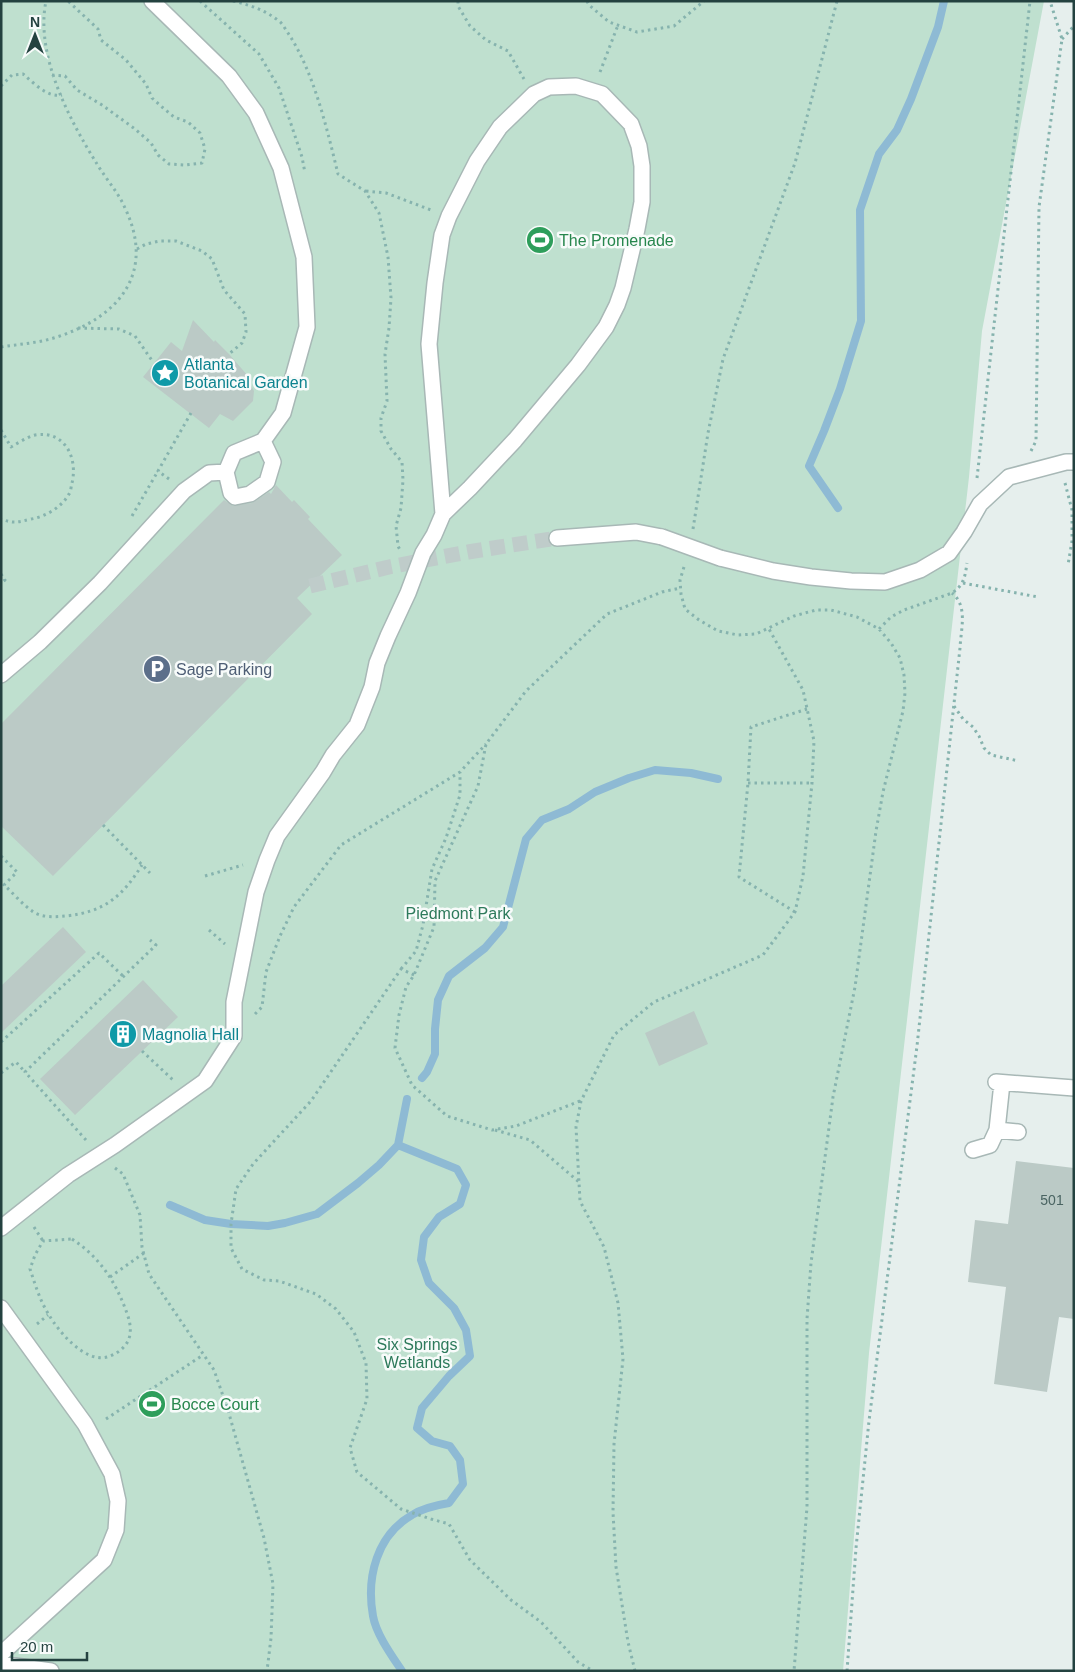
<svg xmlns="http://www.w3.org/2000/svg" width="1075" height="1672" font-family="Arial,sans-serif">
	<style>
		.green { fill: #bfe0cf }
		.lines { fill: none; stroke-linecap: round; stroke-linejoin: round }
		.stream { stroke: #8ebad4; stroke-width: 8 }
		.building { fill: #bbcac6 }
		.minor-tunnel { stroke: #bfccca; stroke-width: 15; stroke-dasharray: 15 8; stroke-linecap: butt }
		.minor-casing { stroke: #a8b8b6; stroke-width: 18 }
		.path { stroke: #86b3ae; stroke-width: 3; stroke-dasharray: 2.5 4; stroke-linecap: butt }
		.minor { stroke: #fff; stroke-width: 15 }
		.minor-bridge-casing { stroke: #a8b8b6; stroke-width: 18; stroke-linecap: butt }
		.minor-bridge { stroke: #fff; stroke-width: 15 }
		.labels { text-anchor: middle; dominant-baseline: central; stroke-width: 5; stroke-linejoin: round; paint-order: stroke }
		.number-label { font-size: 14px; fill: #4a6462 }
		.leisure-label { font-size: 16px; fill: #27864d; stroke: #f7fbfa; text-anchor: start }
		.culture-label { font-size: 16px; fill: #0d838f; stroke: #f7fbfa; text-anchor: start }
		.service-label { font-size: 16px; fill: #4e5e75; stroke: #f7fbfa; text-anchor: start }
		.park-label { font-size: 16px; fill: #2d7a5b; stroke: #f7fbfa }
	</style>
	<rect width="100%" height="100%" fill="#e6efed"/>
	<path class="green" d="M 1,1 L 1044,1 L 982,331 L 969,477 L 869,1353 L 843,1671 L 1,1671 Z"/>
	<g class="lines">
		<path class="stream" d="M 838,508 L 809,466 L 824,431 L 840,389 L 861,321 L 860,210 L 879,154 L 897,130 L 911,99 L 938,27 L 944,1
			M 422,1078 L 427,1072 L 435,1054 L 435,1029 L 438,1000 L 449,976 L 485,948 L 503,927 L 526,839 L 542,820 L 569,809 L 595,792 L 629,778 L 655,770 L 691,773 L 718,779
			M 398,1145 L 457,1169 L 466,1185 L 460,1204 L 439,1217 L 424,1237 L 421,1260 L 429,1283 L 454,1308 L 466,1330 L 470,1356 L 449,1376 L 422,1408 L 417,1428 L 432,1441 L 450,1446 L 460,1460 L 463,1484 L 449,1503 C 437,1505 423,1508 412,1515 C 377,1535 366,1577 373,1616 C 376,1634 392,1656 402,1671
			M 170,1205 L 205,1220 L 231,1224 L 268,1226 L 285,1223 L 317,1214 L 358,1183 L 379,1165 L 398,1145 L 407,1099"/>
	</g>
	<path class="building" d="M 193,320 L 214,342 L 215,340 L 229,354 L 248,376 L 247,378 L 254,391 L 253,401 L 233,421 L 220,414 L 209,428 L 143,377 L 171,342 L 182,351 Z
		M 276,485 L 292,502 L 294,500 L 310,517 L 308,519 L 342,555 L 297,598 L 312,614 L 53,876 L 1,826 L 1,724 L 224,500 L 233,506 L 252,503 L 269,492 L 271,494 Z
		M 63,927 L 86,952 L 1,1033 L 1,986 Z
		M 143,980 L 178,1017 L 75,1115 L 40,1079 Z
		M 694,1011 L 708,1044 L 659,1066 L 645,1033 Z
		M 1016,1161 L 1074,1168 L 1074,1319 L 1059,1317 L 1047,1392 L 994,1384 L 1006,1287 L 968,1282 L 975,1220 L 1008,1224 Z"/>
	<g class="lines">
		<path class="minor-tunnel" d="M 310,586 L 389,567 L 468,552 L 557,538"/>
		<defs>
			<path id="minor" d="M 152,1 L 229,76 L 256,113 L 281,168 L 304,257 L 307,327 L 283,413 L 263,441
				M 263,441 L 273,462 L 267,482 L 250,494 L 235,497 L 231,493 L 226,472 L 234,453 Z
				M 557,538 L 636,532 L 662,537
				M 720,558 L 773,571 L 811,577 L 851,581 L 885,582 L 920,570 L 949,553 L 964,532 L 980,504 L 1009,477 L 1066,462 L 1074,462
				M 1,675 L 40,642 L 100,583 L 184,491 L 209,473 L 226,472
				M 996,1082 L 1074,1088
				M 1002,1083 L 997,1130 L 1018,1132
				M 973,1150 L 990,1145 L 997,1130
				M 1,1228 L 68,1175 L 115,1145 L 205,1081 L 234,1036 L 234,1002 L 256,892 L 267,860 L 277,836 L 323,772 L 333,755 L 357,725 L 372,687 L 377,663 L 388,636 L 408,593 L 423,553 L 434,535 L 443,514 L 470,488 L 515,440 L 578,365 L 606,327 L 617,305 L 623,288 L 637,229 L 642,202 L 642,166 L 639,146 L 631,124 L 602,94 L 576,86 L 549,87 L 534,94 L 500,127 L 477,161 L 449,216 L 442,235 L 435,283 L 429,344 L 443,514
				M 1,1308 L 85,1424 L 112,1474 L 118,1501 L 116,1530 L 104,1560 L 1,1654
				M 1,1664 L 51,1671"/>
		</defs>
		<use href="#minor" class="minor-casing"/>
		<path class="path" d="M 200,1 L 259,54 L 279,88 L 302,157 L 305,173
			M 233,1 C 250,5 265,10 279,21 C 283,24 285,29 288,33 C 314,72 327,129 338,174 L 365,191 L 379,213 L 388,257 L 391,298 L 389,328 L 385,354 L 387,401 L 381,418 L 381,431 L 391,449 L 402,462 L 403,480 L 401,508 L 396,526 L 398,546 L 401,552
			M 458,1 L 458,6 L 470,26 L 486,40 L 508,51 L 524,79
			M 587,1 L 589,5 L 609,22 L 637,32 L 674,26 L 704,1
			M 1062,39 L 1074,26
			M 600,72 L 618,25
			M 52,75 L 65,76 L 77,90 L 102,105 L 135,129 L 151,143 L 158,155 L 169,164 L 185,165 L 202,163 L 205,149 L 200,133 L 188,122 L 174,117 L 162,107 L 152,98 L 146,84 L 126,60 L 101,40 L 98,29 L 68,1
			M 1,86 L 12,75 L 23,74 C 34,83 47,98 62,95
			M 366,191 L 386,193 L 431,210
			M 137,249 L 146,244 L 160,241 L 176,241 L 202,251 L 212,259 L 224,290 L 245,314 L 246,332 L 242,343 L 229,354
			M 78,328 L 119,329 L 135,336 L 153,362
			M 1,347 C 20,344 39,343 57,337 C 119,317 156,273 125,208 C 118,192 106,179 97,164 C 69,119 35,55 46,1
			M 1,430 L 11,447 C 18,443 27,437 35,435 C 65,430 78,458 72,483 C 71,486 71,492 69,494 C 62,507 45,517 31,519 C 19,522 14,524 1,519
			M 1031,451 L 1036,441 L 1039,207 L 1062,39 L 1050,1
			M 977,478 L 1030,1
			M 169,479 L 158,471 L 191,413
			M 1065,483 L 1072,510 L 1072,541 L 1068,565
			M 132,516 L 158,471
			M 693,529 L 708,433 L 723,359 L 795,163 L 837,1
			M 684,567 L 680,580 L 681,594 L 685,609 L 699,620 L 718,631 L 738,635 L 756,634 L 794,616 L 816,610 L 831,610 L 857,617 L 879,629 L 891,643 L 900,658 L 904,675 L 905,693 L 903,711 L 883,792 L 876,831 L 855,987 L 833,1097 L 811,1263 L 807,1319 L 807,1507 L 794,1671
			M 1,574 L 5,580 L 1,583
			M 963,583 L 1038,597
			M 879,629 L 891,617 L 904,610 L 952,593 C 964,585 965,577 967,563
			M 954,706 L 963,719 L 973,727 L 979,736 L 984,748 L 991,755 L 1019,761
			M 748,783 L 812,783
			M 103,825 L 150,873
			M 1,856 L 17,872 L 4,885 C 13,893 22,904 32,911 C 41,918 55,917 66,916 C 104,912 122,897 142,865
			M 205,876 L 243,865
			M 795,912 L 739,877 L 748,783 L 751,727 L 807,709
			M 209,930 L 225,944
			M 401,969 L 416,951 L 423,925 L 432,869 L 446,838 L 460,795 L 460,772
			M 414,975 L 401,969 L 311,1101 L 253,1164 L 236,1189 L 231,1224 L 231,1248 L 242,1269 L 264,1280 L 279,1281 L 316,1294 L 336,1309 L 354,1332 L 366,1363 L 367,1399 L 350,1448 L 357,1472 L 401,1509 L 431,1519 L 449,1524 L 470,1560 L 511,1600 L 541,1622 L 578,1662 L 593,1671
			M 255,1014 L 262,1007 L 266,972 L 280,936 L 294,907 L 341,845 L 460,772 L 486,744
			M 1,1042 L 99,953 L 123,976
			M 142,1051 L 173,1080
			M 1,1073 L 16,1062 L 25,1072
			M 580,1101 L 516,1126 L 492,1130 L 447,1116 L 412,1085 L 395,1048 L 399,1015 L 406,987 L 414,975 L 434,927 L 435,881 L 478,786 L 486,744 L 526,691 L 607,614 L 662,592 L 680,588
			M 495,1130 L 530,1140 L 579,1182
			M 86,1140 L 25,1072 L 156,945 L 150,940
			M 115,1168 L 123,1174 L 140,1215 L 142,1247 L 149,1274 L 214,1370 L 228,1410 L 264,1538 L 273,1584 L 271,1638 L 267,1671
			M 34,1227 L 43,1241
			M 72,1239 C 98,1256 114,1279 125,1308 C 129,1318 133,1330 128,1341 C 124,1349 115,1355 107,1357 C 85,1363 59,1332 49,1315 C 40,1301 35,1284 30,1269 L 35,1255 L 43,1241 Z
			M 110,1277 L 144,1253
			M 37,1324 L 48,1315
			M 106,1419 L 203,1355
			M 635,1671 L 628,1642 L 616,1567 L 613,1512 L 614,1444 L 623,1359 L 618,1303 L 604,1247 L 580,1201 L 576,1127 L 581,1101 L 614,1035 L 654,1002 L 763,955 L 795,912 L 803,876 L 812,783 L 814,741 L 803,690 L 769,629
			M 847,1671 L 856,1548 L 869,1421 L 917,1046 L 960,648 C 961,628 968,606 952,593"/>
		<use href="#minor" class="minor"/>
		<defs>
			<path id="minor-bridge" d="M 662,537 L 720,558"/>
		</defs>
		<use href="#minor-bridge" class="minor-bridge-casing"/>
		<use href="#minor-bridge" class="minor-bridge"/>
	</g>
	<defs>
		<symbol id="stadium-disc" viewBox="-11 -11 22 22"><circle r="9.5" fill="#2e9e5b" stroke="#f7fbfa"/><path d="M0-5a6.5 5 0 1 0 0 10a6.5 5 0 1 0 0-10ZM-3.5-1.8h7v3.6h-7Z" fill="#fff"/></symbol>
		<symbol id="sight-disc" viewBox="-11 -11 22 22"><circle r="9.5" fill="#0f9aa8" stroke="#f7fbfa"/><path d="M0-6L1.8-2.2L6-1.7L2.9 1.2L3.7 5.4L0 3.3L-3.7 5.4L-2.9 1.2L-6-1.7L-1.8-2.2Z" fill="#fff"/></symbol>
		<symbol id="parking-disc" viewBox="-11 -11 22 22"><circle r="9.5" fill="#5c6f8a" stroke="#f7fbfa"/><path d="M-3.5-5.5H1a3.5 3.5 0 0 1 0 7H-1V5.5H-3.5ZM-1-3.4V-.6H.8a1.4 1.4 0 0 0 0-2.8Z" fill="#fff"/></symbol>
		<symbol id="building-disc" viewBox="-11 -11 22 22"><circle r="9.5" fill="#0f9aa8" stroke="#f7fbfa"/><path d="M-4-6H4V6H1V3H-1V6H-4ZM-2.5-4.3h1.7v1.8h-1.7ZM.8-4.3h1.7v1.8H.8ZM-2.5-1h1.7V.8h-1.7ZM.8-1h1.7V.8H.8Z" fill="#fff"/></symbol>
	</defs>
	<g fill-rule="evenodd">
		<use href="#stadium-disc" x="524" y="224" width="32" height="32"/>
		<use href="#sight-disc" x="149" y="357" width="32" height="32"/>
		<use href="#parking-disc" x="141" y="653" width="32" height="32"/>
		<use href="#building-disc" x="107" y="1018" width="32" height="32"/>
		<use href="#stadium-disc" x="136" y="1388" width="32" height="32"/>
	</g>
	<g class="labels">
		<g class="number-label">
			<text x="1052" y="1200">501</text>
		</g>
		<g class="leisure-label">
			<text x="559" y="240">The Promenade</text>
			<text x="171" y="1404">Bocce Court</text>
		</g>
		<g class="culture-label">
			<text x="184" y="364">Atlanta<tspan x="184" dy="18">Botanical Garden</tspan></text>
			<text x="142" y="1034">Magnolia Hall</text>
		</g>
		<g class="service-label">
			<text x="176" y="669">Sage Parking</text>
		</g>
		<g class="park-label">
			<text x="458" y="913">Piedmont Park</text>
			<text x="417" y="1344">Six Springs<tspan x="417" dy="18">Wetlands</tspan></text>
		</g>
	</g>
	<rect width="1075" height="1672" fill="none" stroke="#244240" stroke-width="5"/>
	<g transform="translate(35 35)" stroke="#f7fbfa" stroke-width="4" paint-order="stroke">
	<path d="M0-4L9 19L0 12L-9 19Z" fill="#244240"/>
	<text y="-8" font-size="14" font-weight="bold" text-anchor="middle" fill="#244240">N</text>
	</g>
	<path d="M12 1652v8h75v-8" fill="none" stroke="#244240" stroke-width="2.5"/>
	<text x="20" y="1652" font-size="15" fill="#244240" stroke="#f7fbfa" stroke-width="4" paint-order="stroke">20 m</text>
</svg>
